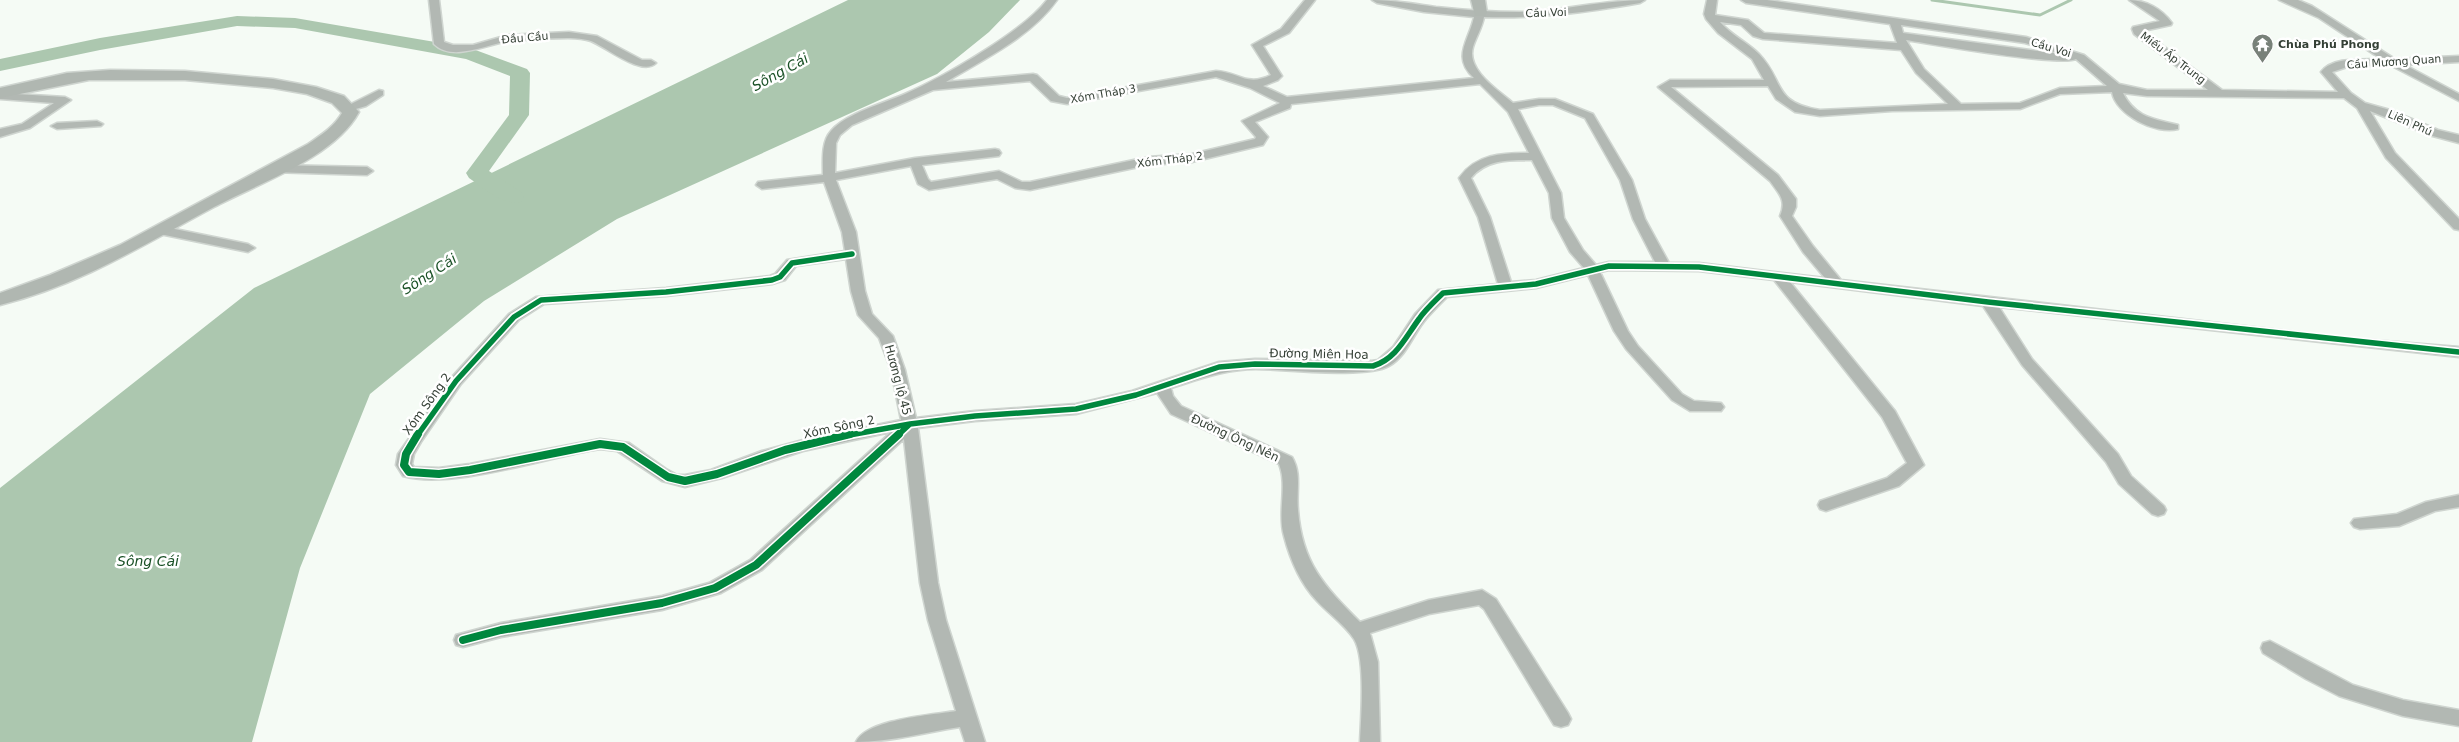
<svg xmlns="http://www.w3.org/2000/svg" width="2459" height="742" font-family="'DejaVu Sans',sans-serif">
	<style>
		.water { fill: #acc7af }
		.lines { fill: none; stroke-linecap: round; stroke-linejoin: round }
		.stream { stroke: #acc7af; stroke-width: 3 }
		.river { fill: #acc7af; fill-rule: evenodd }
		.street-casing { stroke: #cfd5d0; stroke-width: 3 }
		.secondary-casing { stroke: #cfd5d0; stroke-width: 3 }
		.street { fill: #b2b8b3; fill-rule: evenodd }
		.secondary { fill: #b0b7b1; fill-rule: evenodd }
		.cycleway-far1-casing { stroke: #fff; stroke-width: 9 }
		.cycleway-casing { stroke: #fff; stroke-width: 11 }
		.cycleway-far1 { stroke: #00873e; stroke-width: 5.5 }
		.cycleway { stroke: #00873e; stroke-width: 8 }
		.labels { text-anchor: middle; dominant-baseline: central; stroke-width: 5; stroke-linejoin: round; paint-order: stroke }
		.far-street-label { font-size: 11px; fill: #354036; stroke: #fff }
		.far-poi-label { font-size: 11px; font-weight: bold; fill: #354036; stroke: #fff; text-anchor: start }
		.street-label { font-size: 12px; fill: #354036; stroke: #fff }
		.water-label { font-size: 14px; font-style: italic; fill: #1a5126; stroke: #fff }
	</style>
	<rect width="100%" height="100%" fill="#f5fbf5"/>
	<path class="water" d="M 848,0 L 1020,0 L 989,32 L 937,74 L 617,219 L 484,301 L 370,394 L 300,568 L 252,742 L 0,742 L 0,488 L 254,288 Z"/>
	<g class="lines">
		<path class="stream" d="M 1932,0 L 2040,15 L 2071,0"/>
		<path class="river" d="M 237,16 L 295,18 L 470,48 L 527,69 L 530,73 L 529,115 L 489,171 L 521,192 L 524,197 L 521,202 C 502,206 484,188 469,178 L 466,173 L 509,115 L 510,76 L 466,59 L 295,28 L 237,26 L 100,50 L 0,71 L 0,59 L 100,38 Z"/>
		<defs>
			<path id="street" d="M 429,0 L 439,0 L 444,42 L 453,45 L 473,45 L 508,35 L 569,32 L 597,36 L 642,60 L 651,60 L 656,63 C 642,77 606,47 591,41 C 585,39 575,38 568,38 C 550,38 530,39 511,41 C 489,43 453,63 434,44 Z
				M 1047,0 L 1057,0 C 1031,37 984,59 946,82 L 1033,74 L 1037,75 L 1059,96 L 1067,98 L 1216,71 C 1239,72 1246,87 1271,75 L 1252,45 L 1281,29 L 1305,0 L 1315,0 L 1289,33 L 1263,46 L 1282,76 L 1278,80 L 1263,86 L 1287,97 L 1474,78 C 1451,57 1469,41 1474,17 L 1424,12 L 1377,3 L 1372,0 C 1394,0 1415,4 1436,7 C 1464,10 1492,12 1520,12 C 1562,11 1603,0 1645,0 L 1640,3 C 1588,12 1538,19 1484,17 C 1482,28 1476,37 1473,47 C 1466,70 1498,90 1513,103 L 1539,99 L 1555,99 L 1593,114 L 1632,180 L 1645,219 L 1669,263 L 1699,263 L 1825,278 L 1803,252 L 1780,216 C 1787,200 1779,194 1770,181 L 1658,87 L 1670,80 L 1764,80 L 1752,59 L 1718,33 L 1706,19 L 1704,14 L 1707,0 L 1717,0 L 1715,15 L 1748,20 L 1764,33 L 1897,43 L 1890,24 L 1746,3 L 1741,0 L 1767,0 L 2026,37 L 2084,55 L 2119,84 L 2147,90 L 2208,90 L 2134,34 L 2132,29 L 2133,27 L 2160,21 L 2129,0 C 2146,0 2162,9 2172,23 L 2171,25 L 2143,31 L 2222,90 L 2338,92 L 2321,72 C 2333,56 2363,60 2381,59 L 2319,18 L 2279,0 L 2298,0 L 2312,6 L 2395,59 L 2459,56 L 2459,62 L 2405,65 L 2459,94 L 2459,101 L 2390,65 L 2347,67 L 2332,72 L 2351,93 L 2365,103 L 2390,110 L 2438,130 L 2459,135 L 2459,143 L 2429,135 L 2370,111 L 2395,153 L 2459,219 L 2459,230 L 2454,229 L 2386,158 L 2357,108 L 2344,98 L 2147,96 L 2123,93 C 2135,118 2155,119 2178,125 L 2178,129 C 2156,135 2116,115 2112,92 L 2060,94 L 2020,109 L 1892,111 L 1820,116 L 1795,112 L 1776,99 L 1768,86 L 1671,87 L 1778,175 L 1796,199 L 1796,207 L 1792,216 L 1813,246 L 1841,280 L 2359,339 L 2459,347 L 2459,357 L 1999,307 L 2032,359 L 2118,454 L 2131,476 L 2164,506 L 2166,510 L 2164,514 L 2158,516 L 2152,514 L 2119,484 L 2106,462 L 2022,365 L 1983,306 L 1790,282 L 1895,411 L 1924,465 L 1899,486 L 1826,511 L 1820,509 L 1818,505 L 1820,501 L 1887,478 L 1907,463 L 1882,417 L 1774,280 L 1699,271 L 1609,270 L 1600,272 L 1628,331 L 1638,346 L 1682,394 L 1694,401 L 1721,403 L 1724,407 L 1721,411 L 1690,411 L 1672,400 L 1626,349 L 1614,331 L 1588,275 L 1536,288 L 1447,297 C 1440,304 1433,311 1426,319 C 1413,334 1407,356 1389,366 C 1367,379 1284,369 1256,369 C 1226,369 1200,379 1171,388 L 1173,396 L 1181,406 L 1292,457 C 1302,474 1296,491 1298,510 C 1302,563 1324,586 1360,622 L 1429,600 L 1482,590 L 1496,599 L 1568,713 L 1571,719 L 1568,725 L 1561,727 L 1554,725 L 1484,609 L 1479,605 L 1429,614 L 1370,633 L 1378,662 L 1380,742 L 1360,742 C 1361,718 1366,659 1354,639 C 1345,625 1328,613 1317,601 C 1300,583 1290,559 1284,536 C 1277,513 1288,486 1279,464 L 1171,414 L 1157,393 L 1076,414 L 975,421 L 918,428 L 938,583 L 946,620 L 985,742 L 965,742 L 960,727 C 926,732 891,742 856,742 C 867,719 932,715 956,711 L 928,620 L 920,583 L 904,439 L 762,570 L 721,593 L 662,610 L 501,637 L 463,647 L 456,645 L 454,640 L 456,635 L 501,623 L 662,596 L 709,583 L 750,560 L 891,432 L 803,451 L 722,478 L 685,487 L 662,481 L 617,451 L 600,449 C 547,457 452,490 403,476 L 396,465 L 398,454 L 451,378 L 509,314 L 536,297 L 666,288 L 770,276 L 775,274 L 787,260 L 845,251 L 842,232 L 824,182 L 762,189 L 756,185 L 758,182 L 823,175 C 823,161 821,142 831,131 C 845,114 884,103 905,94 C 942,78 1024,31 1047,0 ZM 1720,22 L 1741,25 L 1753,36 L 1763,39 L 1901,50 L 1916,73 L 1948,104 L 1820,110 C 1772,103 1785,81 1759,54 C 1747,42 1731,35 1720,22 ZM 1901,25 L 2025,43 L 2061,54 L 1903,33 ZM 1906,40 C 1930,44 2062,67 2076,59 L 2107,86 L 2060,88 L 2020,103 L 1961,104 L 1924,69 ZM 1216,77 L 1250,88 L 1280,103 L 1242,121 L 1256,137 L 1255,139 L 1192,154 L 1148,157 L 1030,182 L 1022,182 L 999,171 L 931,182 L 928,179 L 922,165 L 999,156 L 1001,153 L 999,150 L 995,149 L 915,158 L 835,173 L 836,143 L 840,135 L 852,125 L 933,90 L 1030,81 L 1051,101 L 1067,104 ZM 1480,84 L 1508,112 L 1529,153 C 1502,153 1476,154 1459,178 L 1478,217 L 1498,284 L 1438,290 L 1415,314 L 1393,347 L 1378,360 L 1372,361 L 1255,359 L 1219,362 L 1132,391 L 1076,404 L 975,411 L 916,418 L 905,370 L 893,336 L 872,314 L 865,291 L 856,232 L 836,180 L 911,166 L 918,184 L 929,190 L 997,179 L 1015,188 L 1030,190 L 1148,165 L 1192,162 L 1263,145 L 1268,137 L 1255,122 L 1290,108 L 1291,104 ZM 1539,105 L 1553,105 L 1585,118 L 1620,180 L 1633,219 L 1655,262 L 1609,262 L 1596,265 L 1583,250 L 1564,218 L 1561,193 L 1518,109 ZM 1532,160 L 1549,193 L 1552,218 L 1570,252 L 1584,268 L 1536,280 L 1511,282 L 1490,217 L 1471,178 C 1486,159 1510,160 1532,160 ZM 846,259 L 851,291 L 858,315 L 879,338 L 891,370 L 901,420 L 803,440 L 762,451 L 711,470 L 685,475 L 677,475 L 666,469 L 629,443 L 600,439 L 470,464 L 439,468 L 414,467 L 412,464 L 414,454 L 421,442 L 461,384 L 519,320 L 544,304 L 666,296 L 772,284 L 785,280 L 796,266 Z
				M 379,90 L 383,91 L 383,95 L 366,106 L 349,111 L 343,108 Z
				M 0,93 L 65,97 L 71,100 L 30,128 L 0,137 L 0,129 L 22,124 L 54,103 L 0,99 Z
				M 97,121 L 103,124 L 101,126 L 57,129 L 51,126 L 57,123 Z
				M 275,165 L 367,167 L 373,171 L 367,175 L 271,172 L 269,169 L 271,166 Z
				M 160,226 L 248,244 L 255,248 L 248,252 L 155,233 L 153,230 L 155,227 Z
				M 2459,495 L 2459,507 L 2435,511 L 2399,526 L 2360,529 L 2354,527 L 2351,523 L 2354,519 L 2397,514 L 2426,502 Z
				M 2270,641 L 2353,685 L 2403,700 L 2459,710 L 2459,726 L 2403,716 L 2339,696 L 2306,679 L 2263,653 L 2261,648 L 2263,643 Z"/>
			<path id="secondary" d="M 1471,0 L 1485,0 L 1487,13 L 1485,16 L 1475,16 Z
				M 110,70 L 185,71 L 273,79 L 316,87 L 344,96 L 359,112 C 334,158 259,183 214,207 C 143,245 80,285 0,305 L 0,293 L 50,275 L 120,245 L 308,144 C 321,135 334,127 342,113 L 332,103 L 307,94 L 273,88 L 185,80 L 89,80 L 0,98 L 0,88 L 67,73 Z"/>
		</defs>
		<use href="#street" class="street-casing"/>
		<use href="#secondary" class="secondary-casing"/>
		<use href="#street" class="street"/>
		<use href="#secondary" class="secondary"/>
		<defs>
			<path id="cycleway-far1" d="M 417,436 L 456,381 L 514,317 L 541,300 L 666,292 L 772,280 L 780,277 L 792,263 L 852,254
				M 844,436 L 910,424
				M 897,436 L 910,424 L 975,416 L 1076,409 L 1136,395 L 1219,367 L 1255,364 L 1373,366 C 1396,359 1405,338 1419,319 C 1425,310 1435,301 1443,293 L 1536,284 L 1609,266 L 1699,267 L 1988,302 L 2459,352"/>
			<path id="cycleway" d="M 418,434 L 406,454 L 404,465 L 409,472 L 439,474 L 470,470 L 600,444 L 623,447 L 668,477 L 685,481 L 717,474 L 785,450 L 850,434
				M 463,640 L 501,630 L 662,603 L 715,588 L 756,565 L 899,434"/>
		</defs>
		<use href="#cycleway-far1" class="cycleway-far1-casing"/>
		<use href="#cycleway" class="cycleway-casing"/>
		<use href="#cycleway-far1" class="cycleway-far1"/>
		<use href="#cycleway" class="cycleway"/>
	</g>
	<defs>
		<symbol id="temple-pin" viewBox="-11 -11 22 30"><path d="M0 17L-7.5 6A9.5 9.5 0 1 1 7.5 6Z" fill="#788179" stroke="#fff"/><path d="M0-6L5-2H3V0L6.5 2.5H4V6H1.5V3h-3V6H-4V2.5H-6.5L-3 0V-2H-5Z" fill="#fff"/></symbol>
	</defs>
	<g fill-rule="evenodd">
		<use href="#temple-pin" x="2250" y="32" width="25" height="34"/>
	</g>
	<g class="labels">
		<g class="far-street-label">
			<text transform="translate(1546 13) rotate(-2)">Cầu Voi</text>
			<text transform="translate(525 38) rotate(-5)">Đầu Cầu</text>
			<text transform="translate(2051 48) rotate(17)">Cầu Voi</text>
			<text transform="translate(2173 58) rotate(37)">Miếu Ấp Trung</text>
			<text transform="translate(2394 62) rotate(-4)">Cầu Mương Quan</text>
			<text transform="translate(1103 94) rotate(-10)">Xóm Tháp 3</text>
			<text transform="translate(2410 123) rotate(24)">Liên Phú</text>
			<text transform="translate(1170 160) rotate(-7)">Xóm Tháp 2</text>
		</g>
		<g class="far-poi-label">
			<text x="2278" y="44">Chùa Phú Phong</text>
		</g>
		<g class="street-label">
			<text transform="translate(1319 354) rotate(1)">Đường Miên Hoa</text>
			<text transform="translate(898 380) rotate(75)">Hương lộ 45</text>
			<text transform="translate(427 404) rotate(-54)">Xóm Sông 2</text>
			<text transform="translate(839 427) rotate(-12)">Xóm Sông 2</text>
			<text transform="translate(1235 438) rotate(25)">Đường Ông Nên</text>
		</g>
		<g class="water-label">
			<text transform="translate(780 72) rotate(-29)">Sông Cái</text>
			<text transform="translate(429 274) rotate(-33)">Sông Cái</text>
			<text x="148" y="561">Sông Cái</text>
		</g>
	</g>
</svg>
